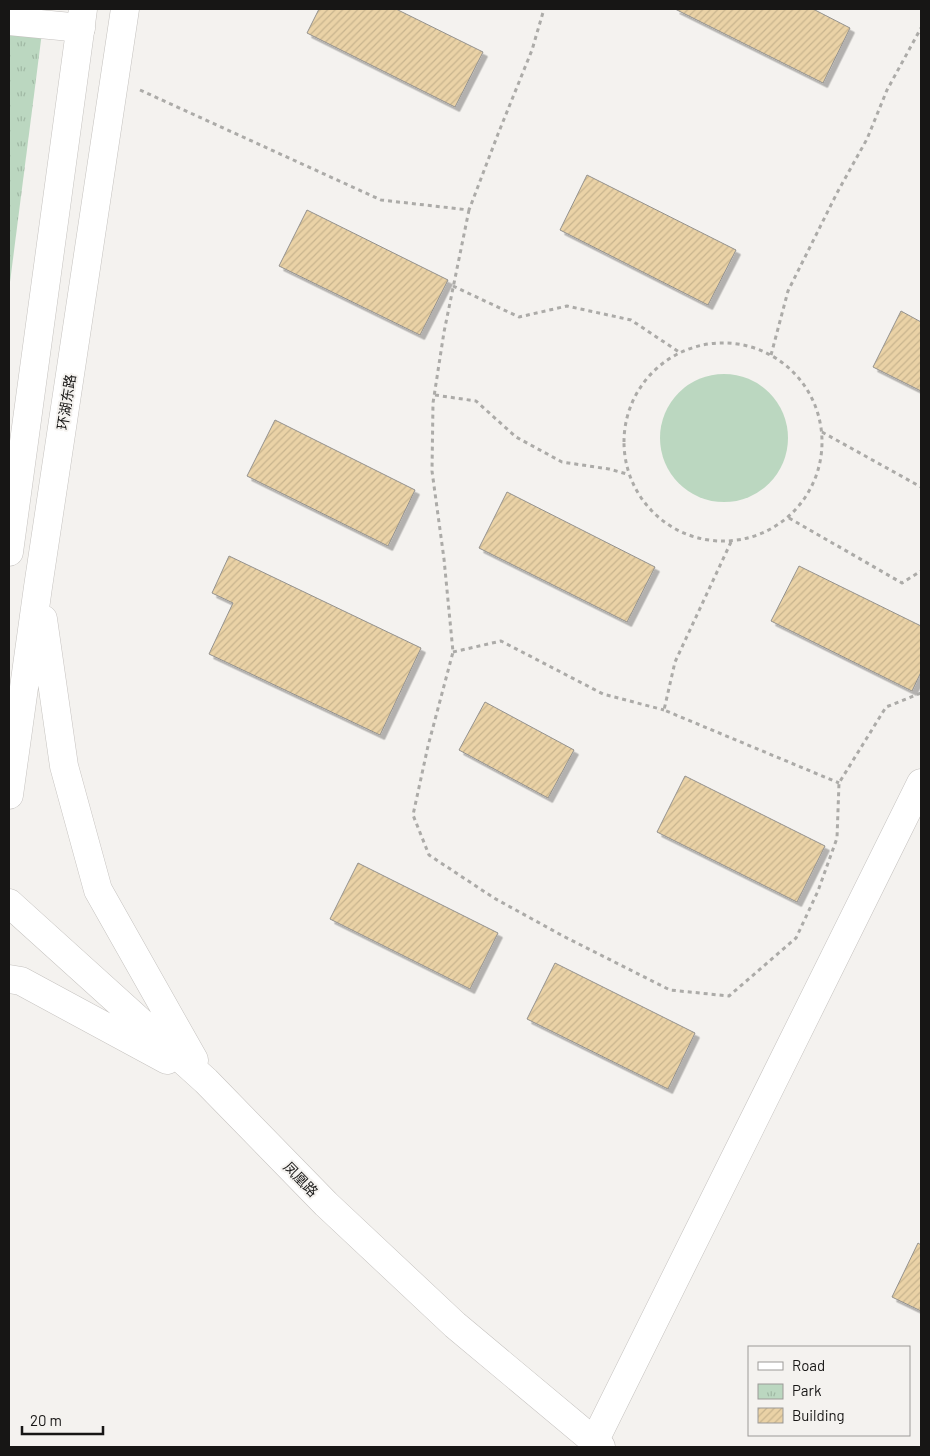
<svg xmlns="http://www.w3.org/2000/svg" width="930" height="1456" font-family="Barlow,'Noto Sans SC',sans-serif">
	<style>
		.green { fill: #bbd7c0 }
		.park { fill: url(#park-tufts) }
		.building { fill: url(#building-hatch); stroke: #94928e; filter: url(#shadow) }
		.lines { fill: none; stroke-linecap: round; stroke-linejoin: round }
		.minor-casing { stroke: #c5c2bf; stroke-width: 29 }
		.major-casing { stroke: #c5c2bf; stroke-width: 29 }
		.path { stroke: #acaba8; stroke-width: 3; stroke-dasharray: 4 4; stroke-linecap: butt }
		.minor { stroke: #fff; stroke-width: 28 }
		.major { stroke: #fff; stroke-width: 28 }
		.labels { text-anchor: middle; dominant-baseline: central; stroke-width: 4; stroke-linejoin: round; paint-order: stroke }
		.street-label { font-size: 14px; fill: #171615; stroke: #f4f2ef }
	</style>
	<defs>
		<pattern id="park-tufts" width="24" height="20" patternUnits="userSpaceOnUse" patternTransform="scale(1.25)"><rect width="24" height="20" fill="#bbd7c0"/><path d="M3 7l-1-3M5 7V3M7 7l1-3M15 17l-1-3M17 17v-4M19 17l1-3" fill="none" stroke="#a0b8a4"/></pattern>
		<pattern id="building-hatch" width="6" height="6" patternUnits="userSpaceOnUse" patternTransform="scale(1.25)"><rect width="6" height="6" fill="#ead2a6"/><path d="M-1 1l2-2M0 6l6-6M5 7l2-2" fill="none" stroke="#c8b48e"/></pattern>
		<filter id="shadow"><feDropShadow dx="4.5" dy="4.5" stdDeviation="0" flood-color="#0004"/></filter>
	</defs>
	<rect width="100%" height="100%" fill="#f4f2ef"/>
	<path class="green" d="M660 438a64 64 0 1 1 128 0a64 64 0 1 1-128 0Z"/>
	<path class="park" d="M 9,9 L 45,9 L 9,290 Z"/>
	<path class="building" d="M 319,9 L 396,9 L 483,52 L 455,107 L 307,33 Z
		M 675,9 L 813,9 L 850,28 L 823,83 Z
		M 587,175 L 736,250 L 708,305 L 560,230 Z
		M 307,210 L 448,280 L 420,335 L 279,266 Z
		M 901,311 L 921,322 L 921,391 L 873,367 Z
		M 275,420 L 415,490 L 388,546 L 247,476 Z
		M 507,492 L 655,567 L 627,622 L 479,548 Z
		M 229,556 L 421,648 L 380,735 L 209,654 L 233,603 L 212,593 Z
		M 799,566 L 921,626 L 921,672 L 912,691 L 771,621 Z
		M 485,702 L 574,750 L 548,798 L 459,750 Z
		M 685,776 L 825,846 L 797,902 L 657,832 Z
		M 358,863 L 498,933 L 470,989 L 330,919 Z
		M 555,963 L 695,1033 L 668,1089 L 527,1019 Z
		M 918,1243 L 921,1245 L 921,1311 L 892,1297 Z"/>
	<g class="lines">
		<defs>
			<path id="minor" d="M 9,21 L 81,28
				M 594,1442 L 921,783"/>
			<path id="major" d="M 9,552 L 83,9
				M 43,619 L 64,766 L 98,890 L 194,1060
				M 9,795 L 38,587 L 125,9
				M 9,903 L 206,1081 L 326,1204 L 455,1325 L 601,1447
				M 9,979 L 21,981 L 167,1060"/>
		</defs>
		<use href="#minor" class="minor-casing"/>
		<use href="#major" class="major-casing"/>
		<path class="path" d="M 140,90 L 381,200 L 469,210 L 498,134 L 532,50 L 544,9
			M 469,210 L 444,332 L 433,403 L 432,471 L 444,559 L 453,652 L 428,746 L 413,815 L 429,855 L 494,898 L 563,936 L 670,990 L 729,996 L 796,938 L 818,891 L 837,838 L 839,783 L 886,707 L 921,693
			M 453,286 L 519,317 L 567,306 L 631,320 L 679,352
			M624 442a99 99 0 1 1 198 0a99 99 0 1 1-198 0Z
			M 771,355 L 788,291 L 837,193 L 867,139 L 887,90 L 921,28
			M 435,395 L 476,401 L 516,437 L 562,462 L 609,469 L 627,474
			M 822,432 L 921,487
			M 789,518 L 902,583 L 921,571
			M 731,542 L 675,662 L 664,710 L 839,783
			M 453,652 L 501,641 L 603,694 L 664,710"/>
		<use href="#minor" class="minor"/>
		<use href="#major" class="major"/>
	</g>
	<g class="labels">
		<g class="street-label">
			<text transform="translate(66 402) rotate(-81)">环湖东路</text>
			<text transform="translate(301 1179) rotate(46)">凤凰路</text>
		</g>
	</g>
	<rect width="930" height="1456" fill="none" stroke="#171615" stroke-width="20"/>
	<rect x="748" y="1346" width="162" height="90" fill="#f4f2ef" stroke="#9c9a98"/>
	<rect x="758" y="1362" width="25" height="8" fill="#ffffff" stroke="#9c9a98"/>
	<text x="792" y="1371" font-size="15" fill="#171615">Road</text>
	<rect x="758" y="1384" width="25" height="15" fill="url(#park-tufts)" stroke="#9c9a98"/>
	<text x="792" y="1396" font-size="15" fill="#171615">Park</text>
	<rect x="758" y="1408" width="25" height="15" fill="url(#building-hatch)" stroke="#9c9a98"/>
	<text x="792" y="1421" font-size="15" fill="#171615">Building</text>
	<path d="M22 1426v8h81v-8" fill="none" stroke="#171615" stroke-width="2.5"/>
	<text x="30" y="1426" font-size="15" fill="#171615" stroke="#f4f2ef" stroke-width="4" paint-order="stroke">20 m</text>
</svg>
